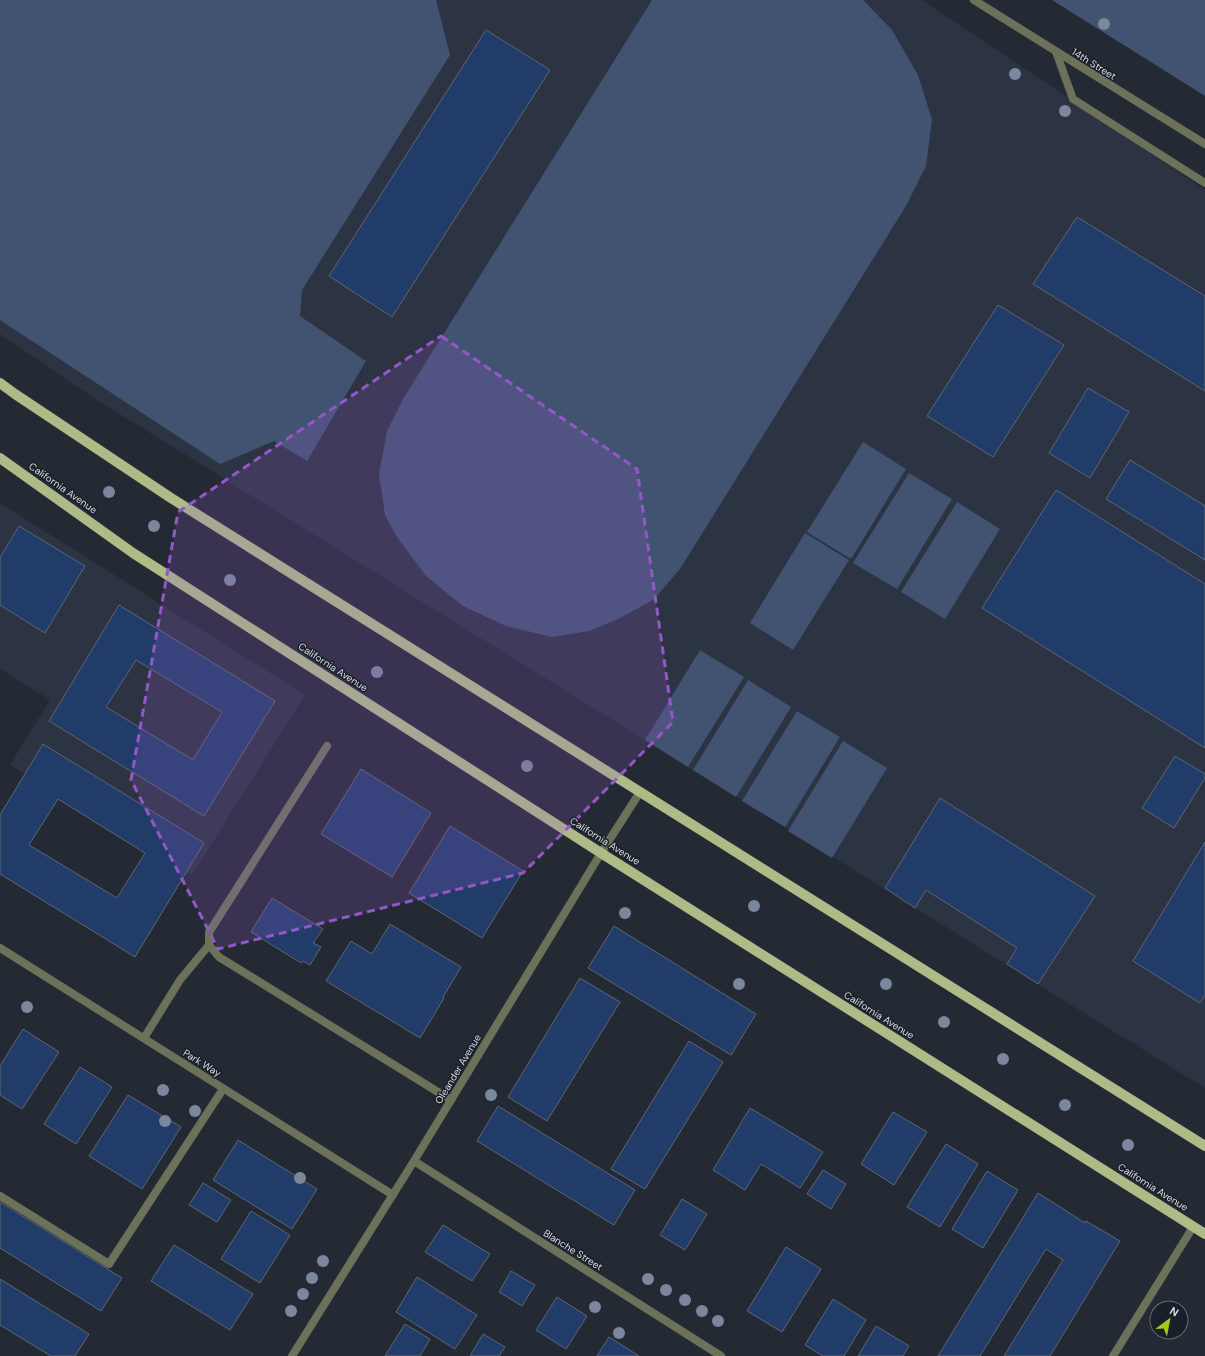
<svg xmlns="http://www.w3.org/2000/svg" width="1205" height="1356" font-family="'DM Sans',sans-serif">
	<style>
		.built { fill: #2c3443 }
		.green { fill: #415371 }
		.building { fill: #223c69; stroke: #5f6671; fill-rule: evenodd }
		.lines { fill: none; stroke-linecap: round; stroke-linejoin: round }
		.lane { stroke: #6c7259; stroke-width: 8 }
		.street { stroke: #6c7259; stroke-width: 8 }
		.primary { stroke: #aebb86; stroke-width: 10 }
		.tree { fill: #7a879c }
		.marked { fill: #9258c8; fill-opacity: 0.2; stroke: #9258c8; stroke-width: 3; stroke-dasharray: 8 5; stroke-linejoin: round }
		.labels { text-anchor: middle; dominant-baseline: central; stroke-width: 3; stroke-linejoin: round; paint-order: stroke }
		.street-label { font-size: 10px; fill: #d9dde3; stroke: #1a202a }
	</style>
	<rect width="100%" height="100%" fill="#242a34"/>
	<path class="built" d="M 0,0 L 922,0 L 1205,190 L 1205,1088 L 94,398 L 0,334 Z
		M 0,503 L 305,695 L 192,875 L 10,765 L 50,700 L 0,669 Z"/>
	<path class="green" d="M 0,0 L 436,0 L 450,55 L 302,290 L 300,316 L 366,361 L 307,461 L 274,441 L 220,464 L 0,320 Z
		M 652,0 L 863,0 L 892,30 L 918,75 L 932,120 L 926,166 L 906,206 L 680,569 L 653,600 L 618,619 L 589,631 L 552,637 L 506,626 L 463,606 L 426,576 L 397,537 L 385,515 L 379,474 L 387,431 L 403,399 Z
		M 1052,0 L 1205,0 L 1205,96 Z
		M 863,442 L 906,469 L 851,559 L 807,532 Z
		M 909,473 L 952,499 L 897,589 L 853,563 Z
		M 957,502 L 1000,529 L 945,619 L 901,592 Z
		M 805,533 L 849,560 L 793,650 L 750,623 Z
		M 700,650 L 744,677 L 688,767 L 645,740 Z
		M 748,680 L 791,707 L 736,797 L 693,770 Z
		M 797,711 L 840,737 L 785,827 L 742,801 Z
		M 843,741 L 887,768 L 832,858 L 788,831 Z"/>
	<path class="building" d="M 486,30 L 550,70 L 392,317 L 329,276 Z
		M 1077,217 L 1205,296 L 1205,391 L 1033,284 Z
		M 998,305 L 1064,345 L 993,457 L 927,416 Z
		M 1088,388 L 1129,412 L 1090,478 L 1049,453 Z
		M 1130,460 L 1205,506 L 1205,560 L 1106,499 Z
		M 1056,490 L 1205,584 L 1205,748 L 982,608 Z
		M 19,526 L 85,566 L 45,633 L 0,605 L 0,558 Z
		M 119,605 L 275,701 L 204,816 L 49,721 ZM 136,660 L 222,712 L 193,760 L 106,707 Z
		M 43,744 L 204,843 L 135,957 L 0,874 L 0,815 ZM 58,799 L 145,853 L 117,898 L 29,845 Z
		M 1175,756 L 1205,774 L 1205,778 L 1174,828 L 1142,808 Z
		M 361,769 L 431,813 L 392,877 L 321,834 Z
		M 940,798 L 1095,896 L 1038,984 L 1007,964 L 1017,948 L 926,890 L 915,908 L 885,888 Z
		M 450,826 L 523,871 L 482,938 L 409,893 Z
		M 1205,842 L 1205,995 L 1200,1003 L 1133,961 Z
		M 272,898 L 323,929 L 313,943 L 321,947 L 310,965 L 303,961 L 301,963 L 251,932 Z
		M 390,924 L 461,967 L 443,997 L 444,998 L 420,1038 L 326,981 L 351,941 L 372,954 Z
		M 614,926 L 756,1014 L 731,1055 L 588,968 Z
		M 580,978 L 620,1002 L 547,1121 L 508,1097 Z
		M 23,1029 L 59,1052 L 22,1109 L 0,1095 L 0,1066 Z
		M 689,1041 L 723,1062 L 645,1189 L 611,1169 Z
		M 80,1067 L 112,1087 L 76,1144 L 44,1124 Z
		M 128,1095 L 181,1127 L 142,1189 L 89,1156 Z
		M 498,1106 L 635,1190 L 614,1225 L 477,1141 Z
		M 750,1108 L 823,1152 L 800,1188 L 761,1164 L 745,1190 L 713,1170 Z
		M 893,1112 L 927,1132 L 894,1185 L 861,1164 Z
		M 238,1140 L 317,1189 L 292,1229 L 213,1180 Z
		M 946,1144 L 978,1164 L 940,1227 L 907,1207 Z
		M 823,1170 L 846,1184 L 831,1209 L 807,1194 Z
		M 987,1171 L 1018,1190 L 983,1248 L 952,1229 Z
		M 203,1183 L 231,1200 L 217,1222 L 189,1205 Z
		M 1038,1193 L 1085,1223 L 1086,1221 L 1120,1241 L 1050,1356 L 1004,1356 L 1063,1260 L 1046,1249 L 980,1356 L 938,1356 Z
		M 682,1199 L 707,1214 L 685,1250 L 660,1235 Z
		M 0,1202 L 122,1278 L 101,1311 L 0,1248 Z
		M 251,1211 L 290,1235 L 260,1283 L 221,1259 Z
		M 443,1225 L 490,1254 L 472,1281 L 425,1252 Z
		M 174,1245 L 253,1294 L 230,1330 L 151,1281 Z
		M 786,1247 L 821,1269 L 782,1332 L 747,1311 Z
		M 511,1271 L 535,1285 L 522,1306 L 499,1292 Z
		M 417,1277 L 477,1315 L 455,1349 L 396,1312 Z
		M 0,1279 L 89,1334 L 75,1356 L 51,1356 L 0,1325 Z
		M 557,1297 L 587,1316 L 566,1349 L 536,1330 Z
		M 833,1299 L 866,1320 L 844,1356 L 823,1356 L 805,1345 Z
		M 405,1324 L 430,1339 L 420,1356 L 385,1356 Z
		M 876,1326 L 909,1346 L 903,1356 L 858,1356 Z
		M 483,1334 L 505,1347 L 499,1356 L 470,1356 Z
		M 609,1337 L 639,1356 L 597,1356 Z"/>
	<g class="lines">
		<path class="lane" d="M 1056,52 L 1073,99 L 1205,183
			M 327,746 L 215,923 L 209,932 L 209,945 L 219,957 L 451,1100
			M 144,1038 L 180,980 L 209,945
			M 0,1196 L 109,1264 L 223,1089
			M 1113,1356 L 1193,1227"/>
		<path class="street" d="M 974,0 L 1205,144
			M 0,948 L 393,1195
			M 414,1161 L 721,1356
			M 292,1356 L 414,1161 L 601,853 L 640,792"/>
		<path class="primary" d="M 0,383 L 15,394 L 171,498 L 1205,1146
			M 0,458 L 133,553 L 601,853 L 1205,1234"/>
	</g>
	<g class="tree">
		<circle cx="1104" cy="24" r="6"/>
		<circle cx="1015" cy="74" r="6"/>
		<circle cx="1065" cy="111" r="6"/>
		<circle cx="109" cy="492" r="6"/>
		<circle cx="154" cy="526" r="6"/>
		<circle cx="230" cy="580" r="6"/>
		<circle cx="377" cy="672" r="6"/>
		<circle cx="527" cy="766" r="6"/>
		<circle cx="754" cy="906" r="6"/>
		<circle cx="625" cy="913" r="6"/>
		<circle cx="739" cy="984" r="6"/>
		<circle cx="886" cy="984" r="6"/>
		<circle cx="27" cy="1007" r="6"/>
		<circle cx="944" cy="1022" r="6"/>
		<circle cx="1003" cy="1059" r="6"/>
		<circle cx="163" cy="1090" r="6"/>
		<circle cx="491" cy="1095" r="6"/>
		<circle cx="1065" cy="1105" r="6"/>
		<circle cx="195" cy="1111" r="6"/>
		<circle cx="165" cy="1121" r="6"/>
		<circle cx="1128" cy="1145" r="6"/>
		<circle cx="300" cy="1178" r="6"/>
		<circle cx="323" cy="1261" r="6"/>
		<circle cx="312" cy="1278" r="6"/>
		<circle cx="648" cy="1279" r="6"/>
		<circle cx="666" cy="1290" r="6"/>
		<circle cx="303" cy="1294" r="6"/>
		<circle cx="685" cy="1300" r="6"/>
		<circle cx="595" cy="1307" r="6"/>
		<circle cx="291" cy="1311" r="6"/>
		<circle cx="702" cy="1311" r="6"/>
		<circle cx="718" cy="1321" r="6"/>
		<circle cx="619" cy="1333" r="6"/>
	</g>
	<path class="marked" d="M 441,336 L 637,469 L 673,722 L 523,873 L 218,949 L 131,780 L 178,512 Z"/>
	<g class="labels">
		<g class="street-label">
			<text transform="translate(1094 64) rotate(32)">14th Street</text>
			<text transform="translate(63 488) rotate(35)">California Avenue</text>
			<text transform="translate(333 667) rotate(33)">California Avenue</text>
			<text transform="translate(605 841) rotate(32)">California Avenue</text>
			<text transform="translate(879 1015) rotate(32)">California Avenue</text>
			<text transform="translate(202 1063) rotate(32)">Park Way</text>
			<text transform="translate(458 1069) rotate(-59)">Oleander Avenue</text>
			<text transform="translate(1153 1187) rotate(32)">California Avenue</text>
			<text transform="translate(573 1250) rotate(32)">Blanche Street</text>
		</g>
	</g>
	<g transform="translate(1169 1320) rotate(32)"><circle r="19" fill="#1a202a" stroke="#666c74"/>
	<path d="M0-3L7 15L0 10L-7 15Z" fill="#abc716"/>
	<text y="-6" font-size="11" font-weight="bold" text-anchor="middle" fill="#d9dde3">N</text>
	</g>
</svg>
